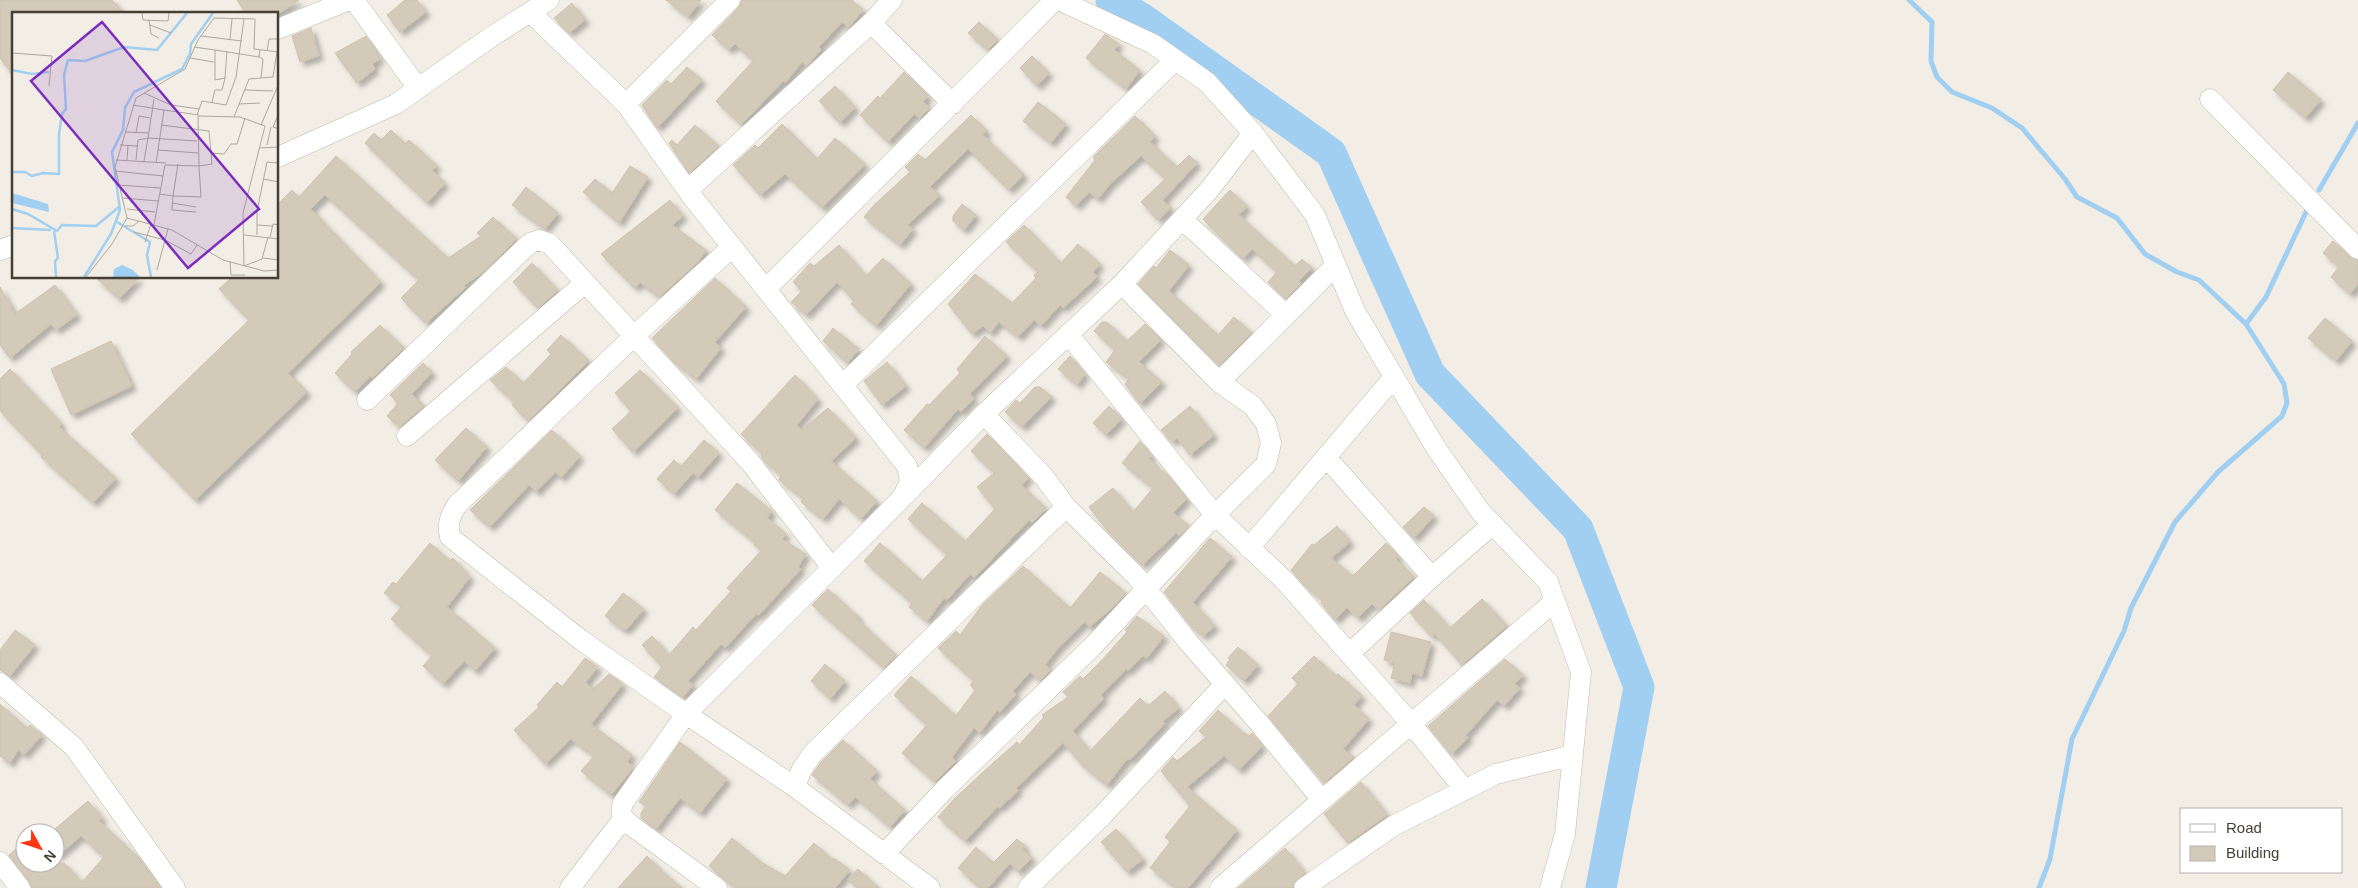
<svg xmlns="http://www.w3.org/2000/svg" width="2358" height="888" font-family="Arial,sans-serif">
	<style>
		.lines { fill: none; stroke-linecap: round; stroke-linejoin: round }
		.stream { stroke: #a0cff1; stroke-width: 5 }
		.river { stroke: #a0cff1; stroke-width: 31 }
		.building { fill: #d4caba; stroke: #cfc2ad; filter: url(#shadow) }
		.minor-casing { stroke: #c1b9aa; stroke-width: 21 }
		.minor { stroke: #fff; stroke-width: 20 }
		.inset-river { fill: none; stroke: #a0cff1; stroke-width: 2.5 }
		.inset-road { fill: none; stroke: #ada89e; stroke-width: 1 }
		.view { fill: #7b2cbf; fill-opacity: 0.15; stroke: #7b2cbf; stroke-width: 2.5 }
		.inset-edge { fill: none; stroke: #453f34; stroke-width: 2.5 }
	</style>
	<defs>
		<filter id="shadow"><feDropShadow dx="4.5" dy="4.5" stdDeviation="2.5" flood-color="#0004"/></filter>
	</defs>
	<rect width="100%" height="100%" fill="#f3eee5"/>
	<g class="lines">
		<path class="stream" d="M 1909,0 L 1932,22 L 1931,61 L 1937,77 L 1952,92 L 1992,108 L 2022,128 L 2065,179 L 2077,197 L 2117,218 L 2145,254 L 2177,272 L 2199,280 L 2246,324 L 2284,384 L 2287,403 L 2282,416 L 2218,472 L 2175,522 L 2131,608 L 2124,631 L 2072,739 L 2050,859 L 2039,888
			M 2319,190 L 2358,123
			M 2246,324 L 2266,297 L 2308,208"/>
		<path class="river" d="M 1111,0 L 1143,19 L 1331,153 L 1430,374 L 1578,529 L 1639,687 L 1601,888"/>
	</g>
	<path class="building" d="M 0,0 L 112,0 L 125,14 L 14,14 L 14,77 L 0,58 Z
		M 237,0 L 299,0 L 278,14 L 246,14 Z
		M 405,0 L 417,0 L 426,12 L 400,32 L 387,15 Z
		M 666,0 L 701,0 L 688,17 Z
		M 742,0 L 852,0 L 863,10 L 848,28 L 842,22 L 819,47 L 821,49 L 807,66 L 802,62 L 785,83 L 783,81 L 741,125 L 716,101 L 753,61 L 735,44 L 729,50 L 712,35 L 738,8 Z
		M 572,3 L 585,20 L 569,33 L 554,18 Z
		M 979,22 L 998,40 L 988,50 L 968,33 Z
		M 311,28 L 319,56 L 300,62 L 292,36 Z
		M 1105,34 L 1119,44 L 1114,50 L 1140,70 L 1126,89 L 1086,58 Z
		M 366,36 L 380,59 L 372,64 L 375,69 L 357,83 L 335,53 Z
		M 1032,56 L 1049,73 L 1037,86 L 1020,68 Z
		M 687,67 L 702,80 L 657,128 L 642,105 L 667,80 L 671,84 Z
		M 904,72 L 928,96 L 923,102 L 930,108 L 920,118 L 914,114 L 888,142 L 860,115 L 878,96 L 880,98 Z
		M 2288,72 L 2321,100 L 2305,118 L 2273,90 Z
		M 835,86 L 855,107 L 840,123 L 819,101 Z
		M 1038,102 L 1066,124 L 1051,143 L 1023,121 Z
		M 971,115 L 987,131 L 983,135 L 1024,175 L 1009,190 L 968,149 L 930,187 L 940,195 L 907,225 L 913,229 L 900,245 L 864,217 L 874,205 L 910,172 L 905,167 L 918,154 L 925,160 Z
		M 1135,116 L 1155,136 L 1150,142 L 1177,167 L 1189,155 L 1197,163 L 1163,200 L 1171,208 L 1158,220 L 1141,202 L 1165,179 L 1141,156 L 1110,184 L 1098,199 L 1089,192 L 1076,206 L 1066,197 L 1095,160 L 1093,157 Z
		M 782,124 L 817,159 L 835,138 L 865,164 L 822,208 L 785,174 L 760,195 L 733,165 L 755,145 L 758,148 Z
		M 695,125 L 719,146 L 689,173 L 669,143 L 672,140 L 677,145 Z
		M 391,130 L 405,144 L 409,140 L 437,166 L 432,171 L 445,183 L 427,203 L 365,143 L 374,133 L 381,140 Z
		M 336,156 L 448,258 L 481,236 L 477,233 L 493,217 L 517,239 L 482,273 L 464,285 L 466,287 L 426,323 L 401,298 L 419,280 L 325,195 L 311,209 L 381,282 L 288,373 L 307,392 L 195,500 L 131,434 L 249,320 L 219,289 L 231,278 L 278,278 L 278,204 L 292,190 L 299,197 Z
		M 630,166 L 648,177 L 619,223 L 583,192 L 595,179 L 612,193 Z
		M 526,187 L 558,213 L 545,229 L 512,205 Z
		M 1230,190 L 1247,206 L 1239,215 L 1295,266 L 1302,259 L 1312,268 L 1299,281 L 1301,283 L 1286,299 L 1268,282 L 1277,272 L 1252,249 L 1243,259 L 1203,219 Z
		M 670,200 L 683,216 L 672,225 L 706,250 L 698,262 L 659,297 L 640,282 L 635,288 L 601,254 Z
		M 962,204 L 976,215 L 964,230 L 953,221 L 953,216 Z
		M 1024,225 L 1061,263 L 1078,244 L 1100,264 L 1093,272 L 1097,277 L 1063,308 L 1060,305 L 1041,326 L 1034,320 L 1018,337 L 999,322 L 990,333 L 983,326 L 972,334 L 948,304 L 975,274 L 1012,303 L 1036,278 L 1034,275 L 1038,272 L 1006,242 Z
		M 2333,241 L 2350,257 L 2358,261 L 2358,284 L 2350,294 L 2331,277 L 2339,267 L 2323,253 Z
		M 839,245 L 866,276 L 883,258 L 911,284 L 876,326 L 851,304 L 854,301 L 837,282 L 806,315 L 791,302 L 802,291 L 793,282 L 810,263 L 814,266 Z
		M 1170,250 L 1189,265 L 1169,291 L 1218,335 L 1234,317 L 1252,333 L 1219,365 L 1138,284 L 1154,266 L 1156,268 Z
		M 532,263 L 558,290 L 538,308 L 513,282 Z
		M 96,278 L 139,278 L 119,299 Z
		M 715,278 L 746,307 L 715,342 L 721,348 L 696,379 L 675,363 L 652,338 Z
		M 55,285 L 77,315 L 56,330 L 51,324 L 10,358 L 0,345 L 0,287 L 15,314 Z
		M 2325,318 L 2352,341 L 2336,361 L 2308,338 Z
		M 1102,322 L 1107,322 L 1127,341 L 1145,324 L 1161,340 L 1139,362 L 1162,382 L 1140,404 L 1125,384 L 1129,379 L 1106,362 L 1115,350 L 1094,331 Z
		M 380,325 L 404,348 L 372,378 L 370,376 L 355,392 L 335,373 L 352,354 L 351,352 Z
		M 833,328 L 859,349 L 847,363 L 823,341 Z
		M 561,335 L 589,361 L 528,421 L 512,405 L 515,403 L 490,380 L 506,367 L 523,383 L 551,354 L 547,350 Z
		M 985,336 L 1007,356 L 970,394 L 974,398 L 961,412 L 958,409 L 924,448 L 904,430 L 927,404 L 929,405 L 960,373 L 957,369 Z
		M 111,341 L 132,386 L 71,415 L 51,369 Z
		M 1070,356 L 1085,374 L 1077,385 L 1058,369 Z
		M 887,362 L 906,386 L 882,405 L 864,381 Z
		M 423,363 L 432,372 L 412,394 L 424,406 L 399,427 L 387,416 L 398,403 L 390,395 Z
		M 10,369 L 62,424 L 59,427 L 116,478 L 93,503 L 41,457 L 43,456 L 0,411 L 0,379 Z
		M 640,370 L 678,408 L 633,452 L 612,429 L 631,411 L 615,393 Z
		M 795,375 L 818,399 L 797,425 L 801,430 L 828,408 L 856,438 L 831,461 L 877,501 L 861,519 L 839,499 L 823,519 L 801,502 L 804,499 L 779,480 L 781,475 L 763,460 L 761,456 L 762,454 L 741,434 Z
		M 1035,387 L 1040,387 L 1052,397 L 1022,427 L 1005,412 L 1016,400 L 1020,403 Z
		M 1109,406 L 1122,419 L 1106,435 L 1093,423 Z
		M 1190,406 L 1214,435 L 1190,455 L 1177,438 L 1172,442 L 1161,430 Z
		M 466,428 L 487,447 L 458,481 L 435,460 Z
		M 552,430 L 580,456 L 561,478 L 555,472 L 536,492 L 529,485 L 490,527 L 470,510 Z
		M 987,434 L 1029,478 L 1021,485 L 1046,508 L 1032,523 L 1029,520 L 974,578 L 970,574 L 947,600 L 944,598 L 927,621 L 909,607 L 912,603 L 864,561 L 880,543 L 922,581 L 947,555 L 908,519 L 922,503 L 965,541 L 995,509 L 977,487 L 994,473 L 971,451 Z
		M 704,440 L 719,453 L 698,477 L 693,473 L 674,494 L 657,479 L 674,460 L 681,466 Z
		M 1140,441 L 1151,456 L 1149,459 L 1168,476 L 1187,499 L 1173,513 L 1189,526 L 1180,536 L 1176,533 L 1142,565 L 1107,530 L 1089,507 L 1113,488 L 1133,512 L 1153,488 L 1122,463 Z
		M 737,483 L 772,511 L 767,518 L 786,534 L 782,539 L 806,554 L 798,567 L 801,569 L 758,616 L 756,614 L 725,648 L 721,644 L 688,681 L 693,685 L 683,697 L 654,677 L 662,667 L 642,645 L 652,636 L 669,655 L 693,627 L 696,630 L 731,591 L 727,588 L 761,551 L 754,545 L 756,543 L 715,510 Z
		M 1424,507 L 1434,516 L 1414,538 L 1403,527 Z
		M 1337,526 L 1350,542 L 1331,558 L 1353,576 L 1386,543 L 1398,556 L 1396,559 L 1414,577 L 1379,610 L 1372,604 L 1358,618 L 1347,608 L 1335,620 L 1321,603 L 1323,600 L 1305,586 L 1291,570 L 1312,544 L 1314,545 Z
		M 1210,538 L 1232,557 L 1193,602 L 1215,626 L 1203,636 L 1192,627 L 1164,592 Z
		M 430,543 L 450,561 L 453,558 L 470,577 L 447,607 L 495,648 L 475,671 L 464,661 L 443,684 L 423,666 L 432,656 L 391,619 L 402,606 L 384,593 L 393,582 L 396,584 Z
		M 1023,566 L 1070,608 L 1100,572 L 1126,593 L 1110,610 L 1089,627 L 1085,622 L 1058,648 L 1045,665 L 1051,670 L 1040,681 L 1030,672 L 1013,691 L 1016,694 L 1000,712 L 997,710 L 980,733 L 974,728 L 952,757 L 956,761 L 935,782 L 902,753 L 927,725 L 894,695 L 911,676 L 956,716 L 975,690 L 970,685 L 974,681 L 938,648 L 956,631 L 960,635 L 982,605 Z
		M 828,589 L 859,617 L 857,619 L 896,655 L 884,668 L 812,605 Z
		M 623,593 L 644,609 L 627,629 L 622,629 L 605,616 Z
		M 1482,599 L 1507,626 L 1462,665 L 1434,633 L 1432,637 L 1410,613 L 1424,600 L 1450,628 Z
		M 1137,616 L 1164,636 L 1146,659 L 1143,656 L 1128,671 L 1126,669 L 1101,695 L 1104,698 L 1073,731 L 1090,751 L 1140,698 L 1148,706 L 1165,691 L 1179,708 L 1163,721 L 1165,723 L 1131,759 L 1127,759 L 1107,785 L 1083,766 L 1063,743 L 1016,788 L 1018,791 L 999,808 L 998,806 L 965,841 L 938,817 L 954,799 L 993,763 L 1017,742 L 1019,745 L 1044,717 L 1042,715 L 1068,697 L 1063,692 L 1080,676 L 1083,679 L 1102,660 L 1127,632 L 1125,630 Z
		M 15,630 L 35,645 L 10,676 L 0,670 L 0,650 Z
		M 1391,632 L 1431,642 L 1422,676 L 1412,673 L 1410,683 L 1391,678 L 1395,663 L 1384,660 Z
		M 1238,647 L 1258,665 L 1244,681 L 1226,665 L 1230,659 L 1228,658 Z
		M 1314,656 L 1336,676 L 1338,674 L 1362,696 L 1354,705 L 1369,719 L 1343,749 L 1354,757 L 1324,783 L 1268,716 L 1298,684 L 1292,678 Z
		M 585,658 L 598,667 L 586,682 L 593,689 L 609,674 L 623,684 L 591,724 L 632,755 L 627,762 L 634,767 L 611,795 L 581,771 L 594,756 L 571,739 L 545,764 L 514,730 L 539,707 L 537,705 L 557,682 L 562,687 Z
		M 1505,659 L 1523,675 L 1515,684 L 1520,688 L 1504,706 L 1497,700 L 1466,735 L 1468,738 L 1451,754 L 1428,726 Z
		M 825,664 L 845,681 L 830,699 L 811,681 Z
		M 0,704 L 27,728 L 30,725 L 42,735 L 24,755 L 18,750 L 10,763 L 0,756 Z
		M 1218,710 L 1242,732 L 1249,736 L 1252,733 L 1262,746 L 1239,770 L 1224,756 L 1187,787 L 1237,830 L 1188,888 L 1176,888 L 1150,868 L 1170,842 L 1165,837 L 1190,806 L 1161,771 L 1173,757 L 1177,761 L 1206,737 L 1199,731 Z
		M 843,740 L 877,771 L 870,779 L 905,810 L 890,827 L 855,797 L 848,805 L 812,775 L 821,762 Z
		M 680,742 L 727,779 L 700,813 L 680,798 L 656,829 L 641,818 L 641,813 L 646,806 L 639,802 Z
		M 1361,782 L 1387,815 L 1348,843 L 1324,814 Z
		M 88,801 L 102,818 L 99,821 L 139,858 L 160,888 L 32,888 L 29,881 L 9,855 L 25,841 L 25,863 L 64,863 L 82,882 L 104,857 L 81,836 L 55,858 L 55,829 Z
		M 1116,829 L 1143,859 L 1127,872 L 1101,842 Z
		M 732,838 L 761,862 L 785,876 L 814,843 L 833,860 L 834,858 L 850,870 L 835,888 L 735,888 L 709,866 Z
		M 1017,839 L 1025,846 L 1023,849 L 1032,858 L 1018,872 L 1010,863 L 988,888 L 980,888 L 958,868 L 976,847 L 993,863 Z
		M 1285,848 L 1305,873 L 1294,883 L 1292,888 L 1238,888 Z
		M 647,856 L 662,871 L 682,888 L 618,888 Z
		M 858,869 L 879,888 L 857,888 L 848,880 Z"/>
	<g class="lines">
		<defs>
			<path id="minor" d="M 354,0 L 418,88
				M 1059,0 L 1153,44 L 1207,82 L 1253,133 L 1315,215 L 1355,311 L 1436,448 L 1480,511 L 1548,582 L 1581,672 L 1565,834 L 1550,888
				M 531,13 L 626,104 L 693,198 L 907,466 L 910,482 L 902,498 L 686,714 L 795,787 L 930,888
				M 871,23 L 953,104
				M 278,29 L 349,0
				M 2210,99 L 2358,249
				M 626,104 L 730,0
				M 278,157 L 396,104 L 488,39 L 549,0
				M 688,190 L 871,23 L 892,0
				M 1182,219 L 1286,315
				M 0,250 L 14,245
				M 766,289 L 1055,0
				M 1068,334 L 1215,515 L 1266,464 L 1271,443 L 1266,424 L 1253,406 L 1219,382 L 1122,284
				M 1219,382 L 1336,265
				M 843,385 L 1175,60
				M 367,400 L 530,243 L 539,240 L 550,244 L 634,336 L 732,247
				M 984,414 L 1044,477 L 1066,507 L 1137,577 L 1190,644 L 1259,723 L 1322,800 L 1220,888
				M 407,436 L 585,283
				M 1326,457 L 1432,577 L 1349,654
				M 905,495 L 984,414 L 1122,284 L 1209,190 L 1253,133
				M 1249,548 L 1394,377
				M 1432,577 L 1493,524
				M 0,683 L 74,747 L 175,888
				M 795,787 L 801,771 L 812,754 L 1066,507
				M 1322,800 L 1555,601
				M 884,854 L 945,789 L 1092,647 L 1215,515 L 1284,580 L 1408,720 L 1465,790
				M 0,862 L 20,888
				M 570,888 L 623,819
				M 717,888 L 632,826 C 623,819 619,815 623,803 L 686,714 L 581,640 L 450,537 C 447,524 450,516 457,505 L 634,336 L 750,462 L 832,568
				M 1028,888 L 1102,816 L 1225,684
				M 1304,888 L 1393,826 L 1496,774 L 1573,755"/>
		</defs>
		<use href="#minor" class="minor-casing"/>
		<use href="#minor" class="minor"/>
	</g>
	<g transform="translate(12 12)">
		<rect width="266" height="266" fill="#f3eee5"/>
		<path d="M 0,181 L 36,192 L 37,200 L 0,191 ZM 110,253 L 121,258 L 128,265 L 101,265 L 102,257 Z" fill="#a0cff1"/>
		<path class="inset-river" d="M 0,58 L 20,62 L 37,60M 0,160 L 13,160 L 20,164 L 31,161 L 47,162 L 47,122 L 50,102 L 54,97 L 52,63 L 56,48 L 73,49 L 112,35 L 145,38 L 175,1M 0,197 L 16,202 L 45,219 L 50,213 L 84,214 L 107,195M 105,210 L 138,230 L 135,243 L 139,265M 0,216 L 39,218M 42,219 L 46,246 L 43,249 L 44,265M 72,265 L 99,222 L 108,198 L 100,140 L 111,118 L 113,96 L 122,80 L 170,57 L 178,42 L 179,32 L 201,1"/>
		<path class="inset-road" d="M 130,1 L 131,8 L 156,9 L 157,1M 137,8 L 139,22 L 147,26M 138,13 L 159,21M 189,24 L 230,29M 218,27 L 220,7M 182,35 L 203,38M 248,38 L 247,45 L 251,47 L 249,66M 255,39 L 257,27 L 267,27M 0,41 L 40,44 L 37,74M 178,46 L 202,50M 213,66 L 215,39M 233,78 L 261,79M 132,81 L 159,93 L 187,97M 142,87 L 136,126 L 185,129M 200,90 L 203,78 L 210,78 L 213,66 L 203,68 L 203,38 L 247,45M 227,92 L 248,91M 121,93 L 152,98M 267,101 L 261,115 L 267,117M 185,103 L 190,89 L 214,93 L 224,65 L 232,7M 222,105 L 237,67 L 261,65 L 265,40M 149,113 L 197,119 L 200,152 L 187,154 L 189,185 L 161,184 L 166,152M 249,113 L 267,71M 113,120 L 137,121M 124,121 L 127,104 L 138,106M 108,133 L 126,134M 255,133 L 259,115M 248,136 L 267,135M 146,138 L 186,141M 199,141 L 212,142 L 219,132 L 225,132 L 233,106M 104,148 L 154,151M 115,148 L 116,133M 124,148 L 126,128 L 136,126 L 132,149M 144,151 L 152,98 L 187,103M 103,159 L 151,164M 251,167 L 267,170M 106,173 L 148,176M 147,182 L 161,184 L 160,198 L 184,200M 111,186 L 146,189M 160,191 L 184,195M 115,197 L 143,200M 115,206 L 160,218 L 211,248 L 252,259 L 267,258M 142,213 L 153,153 L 187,154 L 186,104 L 228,105 L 253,114 L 231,201 L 232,254 L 250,247 L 256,225M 245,213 L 260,214M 113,214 L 121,214 L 127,209M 156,217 L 153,228 L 179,242 L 185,233M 122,220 L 153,228 L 145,258M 232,223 L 267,227M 245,223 L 245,199 L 255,150 L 267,151M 258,225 L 261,212 L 267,213M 133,230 L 139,212M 251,246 L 267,248M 218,249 L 219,263 L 233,263M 74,265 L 100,232 L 115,206 L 103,155 L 124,86 L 173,57 L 186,28 L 202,6 L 243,7 L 242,37 L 267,40"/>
		<path class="view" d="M 90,10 L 247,197 L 176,256 L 19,69 Z"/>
		<rect width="266" height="266" class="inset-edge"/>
	</g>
	<rect x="2180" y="808" width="162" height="65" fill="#ffffff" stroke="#b5b2ae"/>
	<rect x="2190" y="824" width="25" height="8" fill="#ffffff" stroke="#b5b2ae"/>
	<text x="2226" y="833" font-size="15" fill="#453f34">Road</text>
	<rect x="2190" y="846" width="25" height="15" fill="#d4caba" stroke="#b5b2ae"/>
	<text x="2226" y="858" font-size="15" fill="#453f34">Building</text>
	<g transform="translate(40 848) rotate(130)"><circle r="24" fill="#ffffff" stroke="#b5b2ae"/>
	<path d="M0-4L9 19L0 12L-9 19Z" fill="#fc3712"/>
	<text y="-8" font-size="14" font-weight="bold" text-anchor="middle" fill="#453f34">N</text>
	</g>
</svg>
